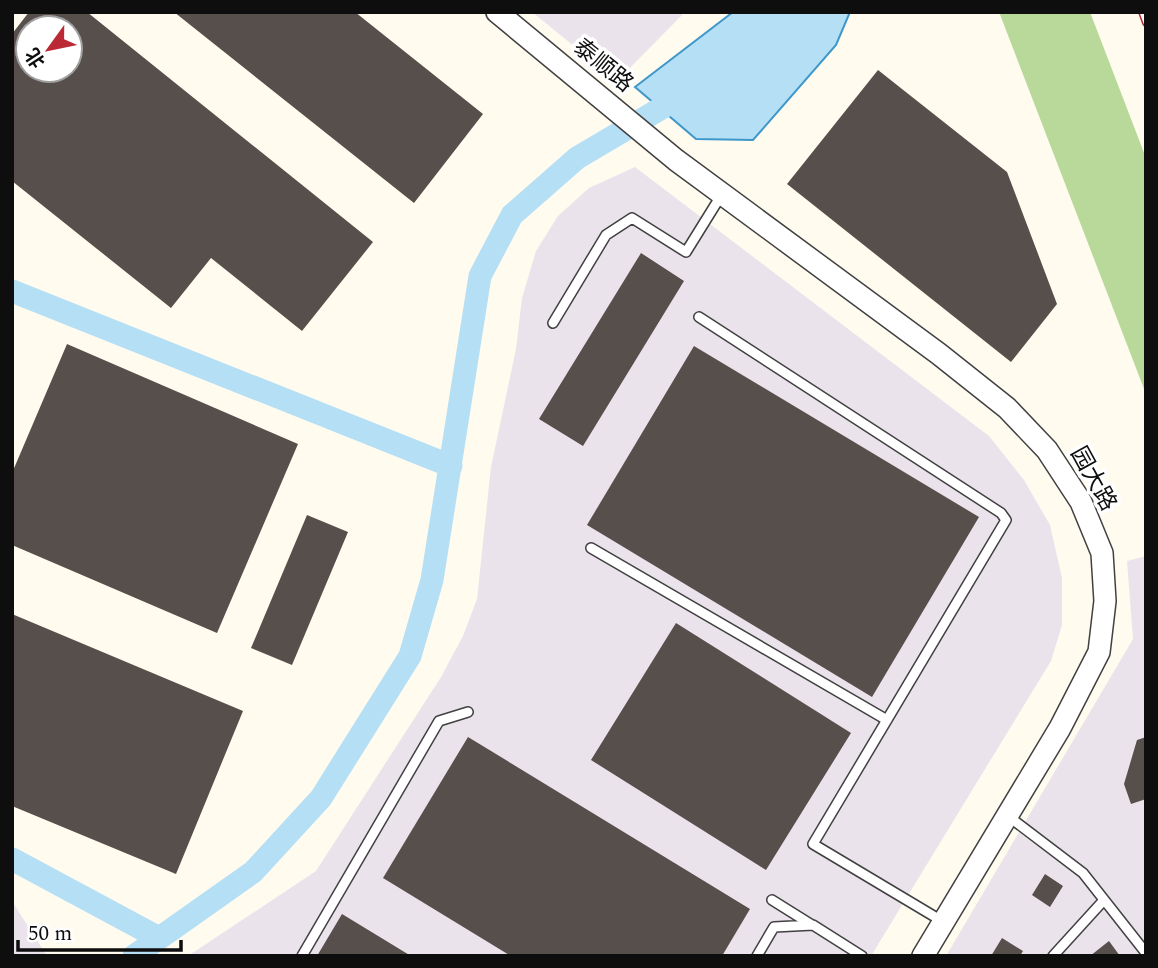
<svg xmlns="http://www.w3.org/2000/svg" width="1158" height="968" font-family="Spectral,'Noto Sans SC',serif">
	<style>
		.industrial { fill: #ebe3ec }
		.forest { fill: #b8d999 }
		.water { fill: #b5dff5; stroke: #3e97ca; stroke-width: 2 }
		.lines { fill: none; stroke-linecap: round; stroke-linejoin: round }
		.canal { stroke: #b5dff5; stroke-width: 23 }
		.building { fill: #564f4b; fill-rule: evenodd }
		.service-casing { stroke: #414141; stroke-width: 12 }
		.tertiary-casing { stroke: #414141; stroke-width: 24 }
		.service { stroke: #fff; stroke-width: 9 }
		.tertiary { stroke: #fff; stroke-width: 21 }
		.rail-casing { stroke: #bb2935; stroke-width: 8 }
		.rail { stroke: #fff; stroke-width: 5; stroke-dasharray: 16; stroke-linecap: butt }
		.labels { text-anchor: middle; dominant-baseline: central; stroke-width: 7; stroke-linejoin: round; paint-order: stroke }
		.street-label { font-size: 23px; fill: #0e0e0e; stroke: #fff }
	</style>
	<rect width="100%" height="100%" fill="#fffbef"/>
	<path class="industrial" d="M 532,12 L 685,12 L 617,81 Z
		M 635,167 L 989,436 L 1024,480 L 1050,525 L 1062,578 L 1062,625 L 1051,661 L 871,956 L 188,956 L 316,871 L 441,677 L 463,636 L 477,599 L 491,467 L 516,349 L 522,298 L 536,251 L 558,216 L 589,188 Z
		M 1146,556 L 1146,956 L 946,956 L 1133,639 L 1127,561 Z
		M 12,901 L 47,956 L 12,956 Z"/>
	<path class="forest" d="M 999,12 L 1090,12 L 1146,158 L 1146,394 Z"/>
	<path class="water" d="M 733,12 L 850,12 L 836,45 L 753,140 L 696,139 L 635,87 Z"/>
	<g class="lines">
		<path class="canal" d="M 12,291 L 451,466
			M 12,859 L 159,938
			M 134,956 L 253,872 L 321,798 L 410,656 L 432,580 L 480,276 L 512,215 L 577,158 L 687,93"/>
	</g>
	<path class="building" d="M 29,12 L 87,12 L 373,242 L 302,331 L 211,258 L 171,308 L 12,181 L 12,34 ZM 28,28 L 70,28 L 70,70 L 28,70 Z
		M 174,12 L 355,12 L 483,114 L 414,203 Z
		M 878,70 L 1007,172 L 1057,304 L 1011,362 L 787,184 Z
		M 641,253 L 684,281 L 583,446 L 539,419 Z
		M 67,344 L 298,444 L 217,633 L 12,545 L 12,473 Z
		M 694,346 L 979,517 L 872,697 L 587,525 Z
		M 307,515 L 348,532 L 292,665 L 251,648 Z
		M 12,614 L 243,711 L 176,874 L 12,806 Z
		M 676,623 L 851,733 L 766,870 L 591,760 Z
		M 468,737 L 750,909 L 722,956 L 511,956 L 383,878 Z
		M 1146,737 L 1146,799 L 1131,804 L 1124,784 L 1137,740 Z
		M 1045,874 L 1063,886 L 1050,907 L 1032,895 Z
		M 342,914 L 411,956 L 317,956 Z
		M 1002,938 L 1023,951 L 1020,956 L 991,956 Z
		M 1109,941 L 1120,956 L 1090,956 Z"/>
	<g class="lines">
		<defs>
			<path id="service" d="M 699,317 L 1001,513 L 1006,520 L 813,844 L 942,921
				M 553,323 L 606,235 L 632,218 L 686,252 L 722,194
				M 591,548 L 887,720
				M 1008,816 L 1083,873 L 1146,953
				M 772,900 L 812,925
				M 302,956 L 439,721 L 468,712
				M 757,956 L 774,927 L 813,925 L 862,956
				M 1053,956 L 1104,900"/>
			<path id="tertiary" d="M 497,12 L 676,160 L 939,354 L 1007,408 L 1047,450 L 1081,502 L 1102,553 L 1105,601 L 1099,652 L 1060,728 L 923,956"/>
		</defs>
		<use href="#service" class="service-casing"/>
		<use href="#tertiary" class="tertiary-casing"/>
		<use href="#service" class="service"/>
		<use href="#tertiary" class="tertiary"/>
		<defs>
			<path id="rail" d="M 1142,12 L 1146,23"/>
		</defs>
		<use href="#rail" class="rail-casing"/>
		<use href="#rail" class="rail"/>
	</g>
	<g class="labels">
		<g class="street-label">
			<text transform="translate(603 66) rotate(39)">泰顺路</text>
			<text transform="translate(1093 479) rotate(61)">园大路</text>
		</g>
	</g>
	<rect width="1158" height="968" fill="none" stroke="#0e0e0e" stroke-width="28"/>
	<g transform="translate(49 49) rotate(237)"><circle r="33" fill="#ffffff" stroke="#9f9f9f" stroke-width="2"/>
	<path d="M0-5L12 26L0 18L-12 26Z" fill="#bb2935"/>
	<text y="-10" font-size="19" font-weight="bold" text-anchor="middle" fill="#0e0e0e">北</text>
	</g>
	<path d="M18 940v10h163v-10" fill="none" stroke="#0e0e0e" stroke-width="3.5"/>
	<text x="28" y="940" font-size="21" fill="#0e0e0e" stroke="#ffffff" stroke-width="5" paint-order="stroke">50 m</text>
</svg>
